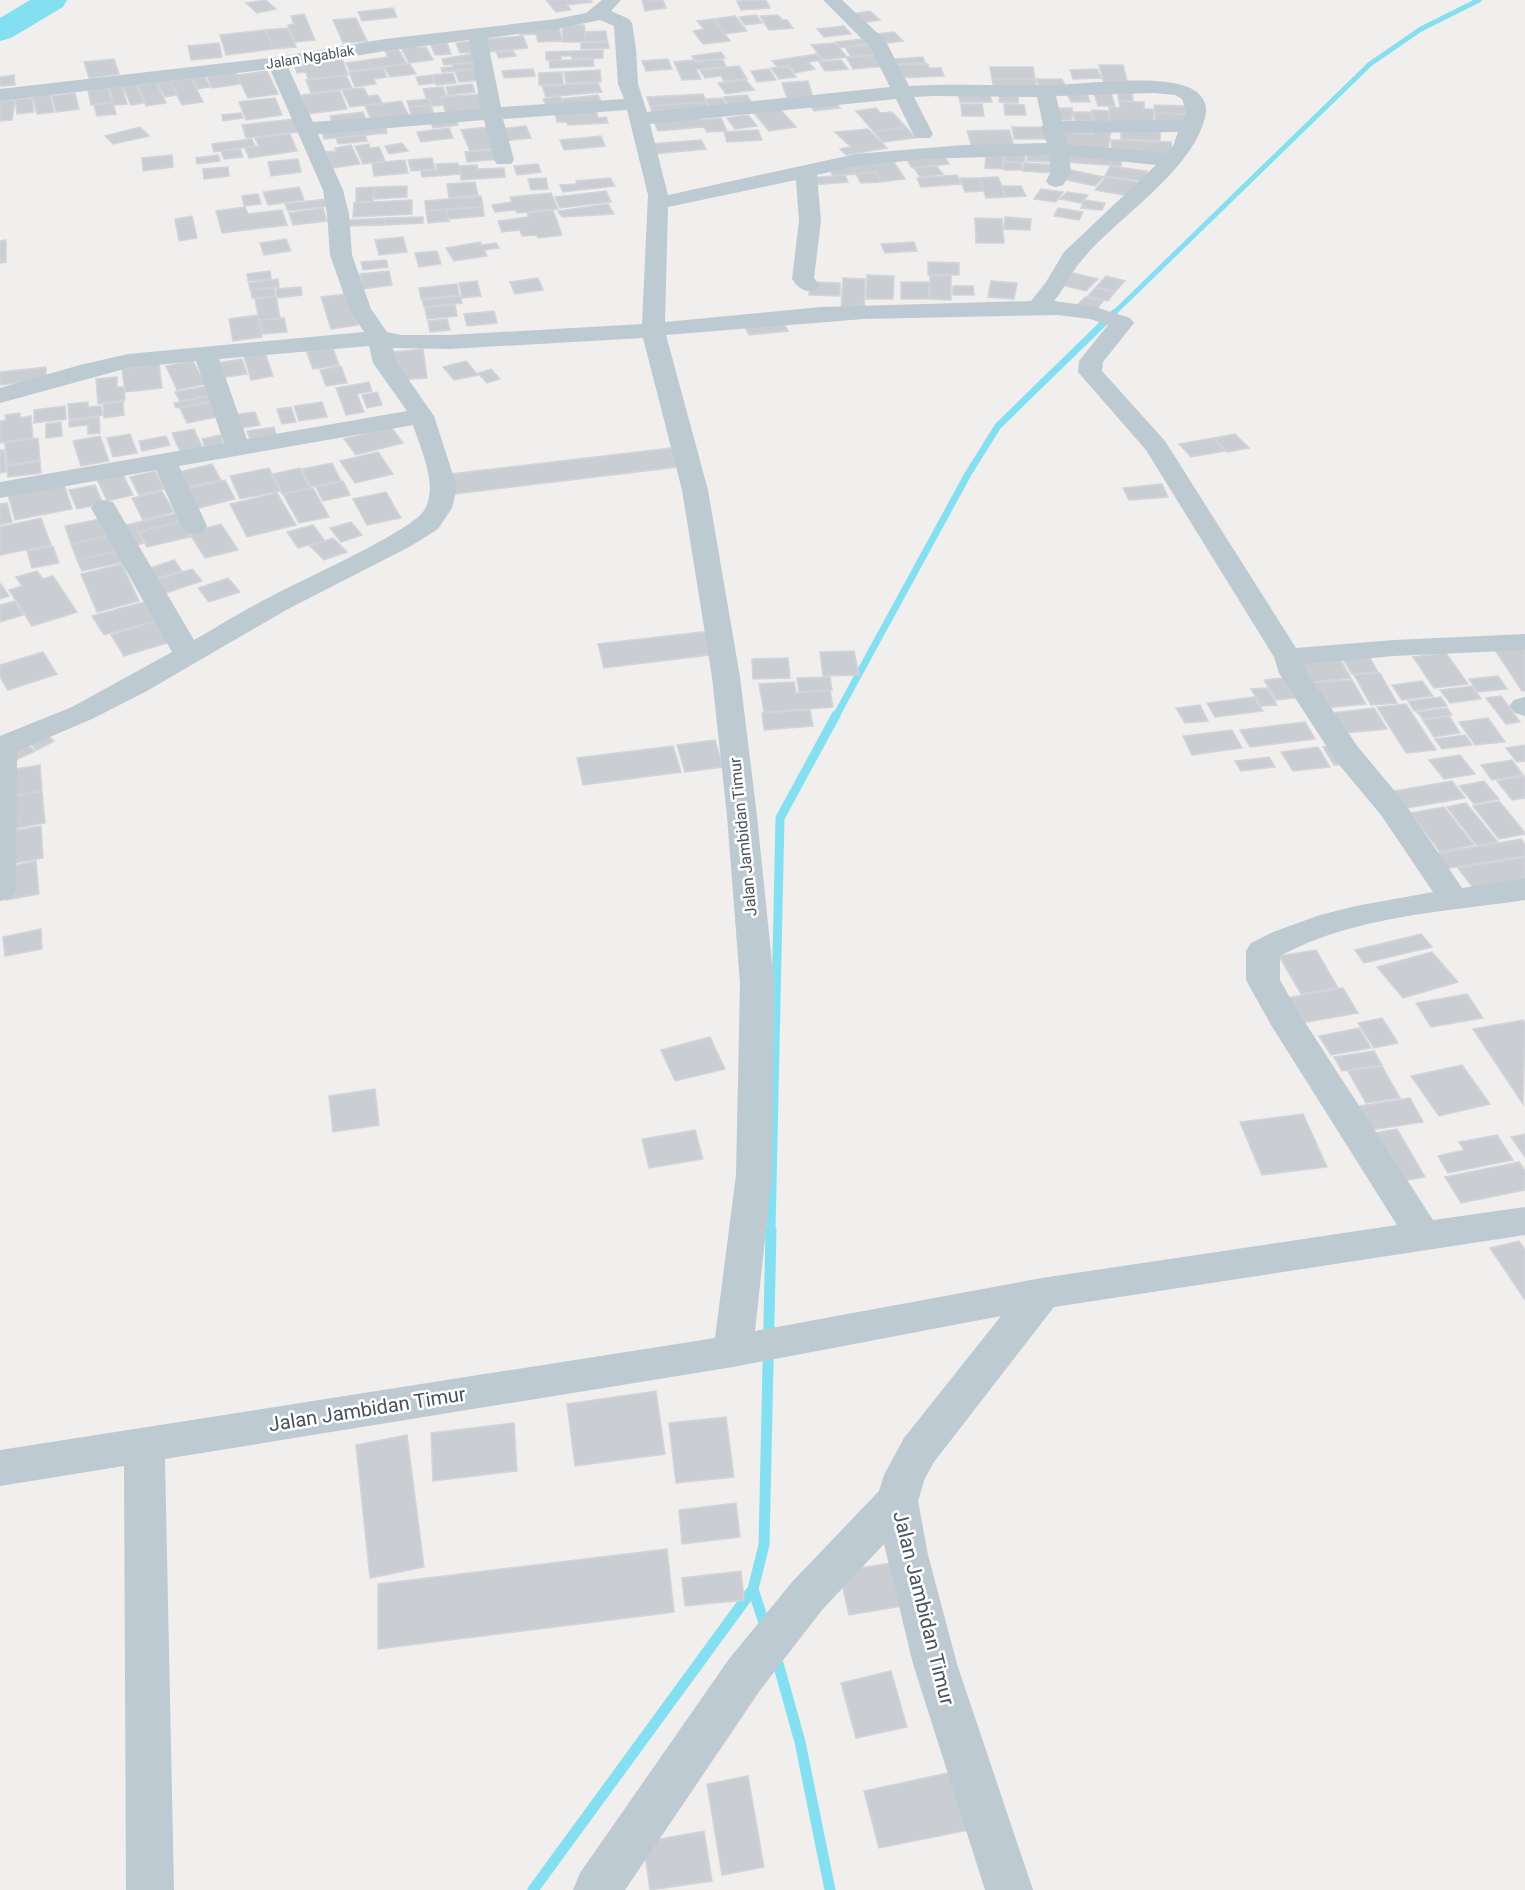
<svg xmlns="http://www.w3.org/2000/svg" width="1525" height="1890" font-family="Roboto,sans-serif">
	<style>
		.lines { fill: none; stroke-linecap: round; stroke-linejoin: round }
		.stream-far3 { stroke: #84e0f1; stroke-width: 5 }
		.stream-far2 { stroke: #84e0f1; stroke-width: 7 }
		.stream-far1 { stroke: #84e0f1; stroke-width: 9 }
		.stream { stroke: #84e0f1; stroke-width: 11 }
		.river { fill: #84e0f1; fill-rule: evenodd }
		.building { fill: #caced3; stroke: #d2d4da; stroke-width: 1.5 }
		.minor { fill: #becad1; fill-rule: evenodd }
		.labels { text-anchor: middle; dominant-baseline: central; stroke-width: 5; stroke-linejoin: round; paint-order: stroke }
		.far-street-label { font-size: 14px; fill: #45535c; stroke: #fff }
		.street-label { font-size: 16px; fill: #45535c; stroke: #fff }
		.near-street-label { font-size: 20px; fill: #45535c; stroke: #fff }
	</style>
	<rect width="100%" height="100%" fill="#f1eeee"/>
	<g class="lines">
		<path class="stream-far3" d="M 1113,314 L 1370,64 L 1421,29 L 1479,0"/>
		<path class="stream-far2" d="M 836,716 L 968,474 L 998,426 L 1114,313"/>
		<path class="stream-far1" d="M 771,1231 L 780,818 L 836,715"/>
		<path class="stream" d="M 753,1589 L 766,1629
			M 776,1656 L 800,1742 L 830,1890
			M 533,1890 L 753,1589 L 764,1545 L 771,1230"/>
		<path class="river" d="M 30,0 L 67,0 L 63,7 L 11,38 L 0,41 L 0,18 Z"/>
	</g>
	<path class="building" d="M 266,0 L 276,9 L 257,13 L 246,3 Z
		M 546,0 L 590,0 L 592,2 L 567,5 L 571,10 L 556,12 Z
		M 642,0 L 663,0 L 666,8 L 645,11 Z
		M 766,0 L 770,8 L 741,10 L 737,1 Z
		M 393,8 L 397,17 L 362,21 L 358,12 Z
		M 870,11 L 880,20 L 860,23 L 851,14 Z
		M 304,14 L 315,40 L 295,42 L 288,25 L 294,24 L 291,16 Z
		M 756,15 L 762,23 L 745,25 L 739,17 Z
		M 778,15 L 782,20 L 787,20 L 793,28 L 769,30 L 760,16 Z
		M 735,16 L 747,31 L 725,34 L 713,19 Z
		M 356,18 L 367,41 L 343,43 L 333,20 Z
		M 713,19 L 725,34 L 730,41 L 703,44 L 693,31 L 704,29 L 697,21 Z
		M 584,25 L 586,42 L 563,42 L 562,26 Z
		M 844,26 L 851,34 L 824,37 L 817,29 Z
		M 559,27 L 562,41 L 538,42 L 536,34 L 520,35 L 519,29 Z
		M 288,28 L 296,47 L 273,49 L 265,30 Z
		M 265,30 L 273,49 L 226,55 L 220,35 Z
		M 606,31 L 607,41 L 586,42 L 585,32 Z
		M 894,32 L 903,41 L 882,44 L 874,34 Z
		M 523,36 L 528,48 L 489,52 L 484,39 Z
		M 863,39 L 867,44 L 840,48 L 836,42 Z
		M 472,41 L 477,52 L 460,53 L 456,43 Z
		M 608,42 L 609,48 L 581,49 L 581,43 Z
		M 219,43 L 222,57 L 191,60 L 188,46 Z
		M 447,43 L 451,54 L 435,55 L 431,45 Z
		M 835,43 L 847,57 L 823,60 L 811,45 Z
		M 413,44 L 416,48 L 426,47 L 433,60 L 409,63 L 400,46 Z
		M 873,45 L 878,55 L 851,57 L 845,47 Z
		M 398,49 L 407,64 L 372,68 L 367,60 L 388,57 L 385,51 Z
		M 603,50 L 603,58 L 572,59 L 572,56 L 561,56 L 561,60 L 546,60 L 546,52 Z
		M 513,51 L 516,56 L 499,58 L 496,52 Z
		M 721,52 L 725,58 L 696,62 L 692,56 Z
		M 477,53 L 479,62 L 444,65 L 442,59 Z
		M 816,54 L 823,60 L 808,62 L 815,69 L 795,73 L 788,65 L 778,67 L 772,61 Z
		M 878,55 L 886,66 L 853,69 L 846,57 Z
		M 923,57 L 925,63 L 896,64 L 894,59 Z
		M 342,58 L 348,75 L 308,79 L 306,72 L 297,73 L 295,67 L 303,66 L 302,62 Z
		M 114,59 L 119,74 L 89,78 L 84,62 Z
		M 593,59 L 594,66 L 550,68 L 549,61 Z
		M 668,59 L 672,69 L 646,71 L 642,61 Z
		M 367,60 L 372,68 L 350,71 L 346,63 Z
		M 693,60 L 723,60 L 726,67 L 696,69 L 701,79 L 682,80 L 674,62 Z
		M 841,60 L 848,69 L 825,71 L 819,62 Z
		M 479,62 L 482,68 L 442,72 L 441,68 L 453,67 L 452,64 Z
		M 409,63 L 416,74 L 390,77 L 384,67 Z
		M 928,64 L 929,68 L 941,68 L 944,76 L 898,78 L 893,65 Z
		M 1099,65 L 1123,65 L 1128,85 L 1104,85 Z
		M 739,66 L 747,79 L 724,81 L 721,76 L 705,78 L 700,70 Z
		M 787,66 L 796,77 L 779,79 L 771,68 Z
		M 990,67 L 1033,67 L 1035,79 L 992,79 Z
		M 383,68 L 387,77 L 374,79 L 376,84 L 355,87 L 349,72 Z
		M 482,68 L 485,80 L 459,82 L 455,71 Z
		M 533,69 L 535,76 L 504,78 L 502,71 Z
		M 769,69 L 776,80 L 757,82 L 751,71 Z
		M 1097,69 L 1101,78 L 1073,79 L 1070,70 Z
		M 600,70 L 601,82 L 566,83 L 564,72 Z
		M 267,71 L 278,94 L 248,98 L 237,75 Z
		M 236,72 L 241,84 L 212,88 L 207,76 Z
		M 562,72 L 563,84 L 539,85 L 539,73 Z
		M 453,73 L 456,83 L 436,85 L 433,75 Z
		M 14,75 L 15,85 L 0,86 L 0,77 Z
		M 204,75 L 210,87 L 198,89 L 192,77 Z
		M 346,75 L 352,88 L 311,93 L 306,80 Z
		M 432,75 L 434,83 L 419,85 L 416,77 Z
		M 191,78 L 203,102 L 182,105 L 170,81 Z
		M 992,79 L 1035,79 L 1037,90 L 994,89 Z
		M 1036,79 L 1062,79 L 1067,89 L 1040,89 Z
		M 169,80 L 177,95 L 165,97 L 157,81 Z
		M 746,80 L 754,90 L 726,94 L 718,83 Z
		M 808,81 L 813,97 L 787,98 L 782,83 Z
		M 156,82 L 166,103 L 146,106 L 137,85 Z
		M 598,83 L 602,92 L 546,97 L 542,86 Z
		M 136,84 L 144,103 L 131,105 L 123,86 Z
		M 472,84 L 475,92 L 448,95 L 446,87 Z
		M 122,86 L 127,104 L 114,105 L 109,87 Z
		M 443,87 L 446,96 L 440,96 L 443,105 L 433,106 L 430,98 L 426,98 L 423,89 Z
		M 108,88 L 112,102 L 91,105 L 88,90 Z
		M 364,88 L 368,96 L 378,95 L 382,103 L 350,107 L 342,90 Z
		M 1093,90 L 1110,90 L 1115,106 L 1098,106 Z
		M 340,91 L 347,109 L 308,114 L 302,95 Z
		M 1000,92 L 1018,92 L 1018,103 L 999,102 Z
		M 75,93 L 79,109 L 56,112 L 52,96 Z
		M 958,93 L 989,93 L 992,102 L 960,102 Z
		M 1087,93 L 1090,102 L 1071,102 L 1067,94 Z
		M 1118,93 L 1132,93 L 1133,101 L 1119,101 Z
		M 482,94 L 486,110 L 446,114 L 441,97 Z
		M 703,94 L 706,102 L 650,106 L 647,97 Z
		M 50,95 L 54,112 L 37,114 L 33,97 Z
		M 598,95 L 602,103 L 565,107 L 561,99 Z
		M 747,95 L 752,103 L 728,105 L 724,97 Z
		M 560,97 L 565,107 L 548,109 L 543,99 Z
		M 32,98 L 34,112 L 17,114 L 15,100 Z
		M 275,98 L 282,115 L 246,120 L 239,102 Z
		M 723,98 L 727,107 L 710,109 L 706,99 Z
		M 429,99 L 431,105 L 409,107 L 407,101 Z
		M 833,99 L 840,108 L 814,111 L 808,103 Z
		M 15,100 L 12,120 L 0,121 L 0,101 Z
		M 401,101 L 409,116 L 372,121 L 365,106 Z
		M 1119,101 L 1144,102 L 1144,109 L 1153,109 L 1154,124 L 1110,122 L 1109,107 L 1120,108 Z
		M 706,102 L 708,110 L 652,113 L 650,106 Z
		M 113,103 L 116,114 L 97,116 L 94,105 Z
		M 961,104 L 982,104 L 984,116 L 962,116 Z
		M 1004,104 L 1024,105 L 1026,115 L 1005,115 Z
		M 431,105 L 434,115 L 412,117 L 409,107 Z
		M 1154,105 L 1186,106 L 1187,114 L 1155,113 Z
		M 876,108 L 880,113 L 892,112 L 906,127 L 874,132 L 856,111 Z
		M 1059,108 L 1072,108 L 1072,120 L 1059,120 Z
		M 780,109 L 796,127 L 769,131 L 754,113 Z
		M 596,110 L 598,118 L 606,117 L 608,123 L 568,125 L 567,122 L 557,122 L 555,113 Z
		M 1092,110 L 1109,111 L 1110,122 L 1093,122 Z
		M 363,112 L 366,120 L 332,123 L 330,116 Z
		M 1073,112 L 1091,112 L 1093,121 L 1075,121 Z
		M 241,113 L 243,118 L 223,121 L 222,115 Z
		M 1155,113 L 1186,114 L 1188,124 L 1156,123 Z
		M 748,115 L 757,126 L 735,129 L 727,118 Z
		M 699,116 L 701,120 L 721,118 L 727,131 L 707,132 L 704,127 L 658,131 L 653,119 Z
		M 455,117 L 458,125 L 433,128 L 430,120 Z
		M 294,119 L 298,132 L 246,138 L 242,125 Z
		M 526,126 L 531,138 L 504,141 L 499,129 Z
		M 140,127 L 149,136 L 113,144 L 105,136 Z
		M 488,127 L 497,148 L 470,151 L 461,130 Z
		M 906,127 L 915,138 L 883,142 L 874,132 Z
		M 1012,127 L 1048,127 L 1051,139 L 1014,139 Z
		M 386,128 L 387,133 L 324,139 L 322,130 Z
		M 449,128 L 453,138 L 421,142 L 417,132 Z
		M 868,129 L 887,148 L 846,155 L 840,149 L 851,147 L 835,132 Z
		M 1094,129 L 1111,130 L 1108,150 L 1059,147 L 1062,132 L 1093,134 Z
		M 1121,129 L 1160,131 L 1160,141 L 1121,139 Z
		M 758,130 L 762,140 L 727,142 L 724,132 Z
		M 1009,130 L 1014,146 L 972,147 L 967,131 Z
		M 290,134 L 297,151 L 249,158 L 245,148 L 259,146 L 255,138 Z
		M 365,135 L 367,141 L 338,144 L 336,138 Z
		M 601,136 L 605,146 L 564,150 L 560,140 Z
		M 252,139 L 255,146 L 214,152 L 212,144 Z
		M 701,140 L 706,149 L 653,154 L 648,144 Z
		M 1111,140 L 1171,142 L 1172,155 L 1112,153 Z
		M 402,143 L 408,151 L 389,154 L 385,146 Z
		M 369,144 L 370,148 L 379,147 L 385,161 L 363,164 L 355,146 Z
		M 351,145 L 360,164 L 333,168 L 326,152 L 336,151 L 335,148 Z
		M 240,149 L 243,157 L 224,159 L 221,151 Z
		M 498,149 L 501,159 L 467,162 L 465,152 Z
		M 1028,150 L 1053,152 L 1052,162 L 1027,161 Z
		M 1005,151 L 1025,152 L 1025,162 L 1005,162 Z
		M 1066,152 L 1122,156 L 1121,166 L 1064,162 Z
		M 943,154 L 949,164 L 912,168 L 906,158 Z
		M 172,155 L 173,167 L 143,171 L 142,158 Z
		M 218,155 L 220,161 L 197,164 L 196,158 Z
		M 986,155 L 1004,156 L 1002,169 L 985,168 Z
		M 432,158 L 435,169 L 411,171 L 408,160 Z
		M 298,159 L 301,172 L 271,176 L 268,162 Z
		M 405,160 L 408,173 L 374,176 L 372,163 Z
		M 894,162 L 905,179 L 881,182 L 876,172 L 856,174 L 851,165 Z
		M 1003,162 L 1022,163 L 1022,170 L 1004,170 Z
		M 458,163 L 461,174 L 422,177 L 421,171 L 437,169 L 436,164 Z
		M 1024,163 L 1058,165 L 1056,173 L 1023,171 Z
		M 538,164 L 541,172 L 517,175 L 514,166 Z
		M 477,165 L 478,169 L 504,168 L 505,177 L 461,180 L 460,166 Z
		M 851,165 L 856,174 L 833,176 L 828,167 Z
		M 936,166 L 943,174 L 920,177 L 914,168 Z
		M 1110,166 L 1147,171 L 1143,181 L 1105,176 Z
		M 228,167 L 229,176 L 204,179 L 203,169 Z
		M 1071,170 L 1104,177 L 1095,186 L 1062,179 Z
		M 876,172 L 881,182 L 861,183 L 856,174 Z
		M 845,175 L 848,182 L 812,185 L 809,178 Z
		M 957,175 L 961,184 L 921,187 L 917,178 Z
		M 998,177 L 1006,197 L 986,198 L 979,178 Z
		M 1106,177 L 1144,183 L 1135,197 L 1095,190 Z
		M 546,178 L 548,189 L 531,190 L 528,179 Z
		M 610,178 L 615,186 L 563,192 L 560,185 L 577,184 L 576,181 Z
		M 960,178 L 979,178 L 984,191 L 965,192 Z
		M 475,182 L 478,195 L 449,198 L 447,184 Z
		M 407,186 L 407,197 L 374,199 L 375,187 Z
		M 1002,186 L 1021,186 L 1026,196 L 1006,197 Z
		M 299,187 L 304,200 L 268,205 L 263,192 Z
		M 374,187 L 373,201 L 356,202 L 356,188 Z
		M 1041,189 L 1063,192 L 1056,202 L 1034,199 Z
		M 606,191 L 611,202 L 560,208 L 555,197 Z
		M 1067,192 L 1088,195 L 1081,203 L 1060,199 Z
		M 551,193 L 558,209 L 517,213 L 515,210 L 495,212 L 492,205 L 512,202 L 510,197 Z
		M 258,194 L 261,204 L 244,206 L 242,196 Z
		M 481,196 L 483,207 L 426,211 L 425,201 Z
		M 326,199 L 329,206 L 288,211 L 285,204 Z
		M 412,200 L 412,214 L 353,217 L 354,203 Z
		M 1084,200 L 1105,203 L 1102,210 L 1081,208 Z
		M 608,204 L 614,214 L 562,217 L 558,211 Z
		M 245,207 L 248,214 L 282,210 L 287,225 L 222,233 L 216,211 Z
		M 483,207 L 484,216 L 448,219 L 446,209 Z
		M 323,208 L 327,221 L 293,225 L 289,213 Z
		M 1058,208 L 1083,212 L 1079,220 L 1054,216 Z
		M 446,209 L 449,221 L 428,223 L 426,211 Z
		M 553,210 L 562,235 L 538,238 L 537,235 L 522,236 L 520,230 L 502,232 L 498,221 L 529,217 L 527,213 Z
		M 192,216 L 197,238 L 179,241 L 175,219 Z
		M 423,217 L 423,223 L 385,225 L 385,218 Z
		M 1005,217 L 1031,219 L 1030,230 L 1004,229 Z
		M 385,218 L 385,225 L 348,226 L 349,220 Z
		M 975,218 L 1002,219 L 1004,243 L 976,243 Z
		M 403,237 L 407,252 L 379,255 L 375,240 Z
		M 286,239 L 291,251 L 264,255 L 260,243 Z
		M 6,240 L 6,262 L 0,263 L 0,241 Z
		M 480,242 L 481,245 L 496,243 L 499,248 L 484,250 L 487,256 L 454,261 L 446,248 Z
		M 914,242 L 917,251 L 885,253 L 881,244 Z
		M 437,251 L 441,264 L 419,267 L 415,253 Z
		M 386,260 L 388,267 L 363,270 L 361,262 Z
		M 928,262 L 959,263 L 959,275 L 928,275 Z
		M 270,271 L 271,279 L 248,281 L 247,274 Z
		M 389,271 L 392,285 L 363,289 L 360,274 Z
		M 1073,273 L 1098,279 L 1086,291 L 1062,285 Z
		M 867,275 L 894,276 L 893,299 L 866,299 Z
		M 930,276 L 951,276 L 951,300 L 930,299 Z
		M 1106,276 L 1125,281 L 1115,292 L 1096,287 Z
		M 538,278 L 543,290 L 515,294 L 510,282 Z
		M 843,278 L 865,279 L 864,311 L 841,311 Z
		M 278,279 L 279,287 L 250,290 L 249,283 Z
		M 477,281 L 481,296 L 462,298 L 459,283 Z
		M 991,281 L 1017,283 L 1014,299 L 988,297 Z
		M 810,282 L 840,283 L 840,296 L 809,295 Z
		M 901,282 L 929,282 L 929,299 L 901,299 Z
		M 457,284 L 459,295 L 421,299 L 419,288 Z
		M 953,286 L 973,286 L 974,295 L 953,295 Z
		M 301,287 L 302,295 L 277,298 L 276,289 Z
		M 274,288 L 275,296 L 252,298 L 251,290 Z
		M 1095,288 L 1115,292 L 1108,301 L 1088,296 Z
		M 347,294 L 358,325 L 331,329 L 321,297 Z
		M 276,296 L 280,318 L 259,320 L 255,299 Z
		M 460,296 L 462,303 L 424,307 L 422,300 Z
		M 1085,297 L 1103,301 L 1095,312 L 1075,307 Z
		M 455,305 L 457,316 L 427,319 L 425,308 Z
		M 494,311 L 497,323 L 467,326 L 464,314 Z
		M 258,315 L 262,337 L 233,341 L 229,319 Z
		M 284,318 L 287,332 L 263,334 L 260,320 Z
		M 447,319 L 450,330 L 430,332 L 428,321 Z
		M 783,321 L 788,331 L 749,335 L 744,325 Z
		M 332,346 L 339,365 L 313,369 L 306,350 Z
		M 423,349 L 427,378 L 398,380 L 394,352 Z
		M 265,353 L 273,376 L 251,380 L 244,356 Z
		M 242,359 L 247,374 L 220,378 L 216,363 Z
		M 193,361 L 205,384 L 177,390 L 166,366 Z
		M 466,361 L 478,375 L 454,380 L 443,367 Z
		M 159,364 L 162,388 L 125,392 L 122,369 Z
		M 341,366 L 347,383 L 326,386 L 320,370 Z
		M 46,367 L 46,379 L 0,385 L 0,372 Z
		M 491,369 L 500,379 L 487,383 L 478,373 Z
		M 117,377 L 117,387 L 124,387 L 125,400 L 98,404 L 96,379 Z
		M 369,382 L 372,391 L 357,394 L 364,412 L 346,415 L 336,388 Z
		M 212,385 L 217,394 L 180,401 L 175,392 Z
		M 377,392 L 382,405 L 367,408 L 362,395 Z
		M 210,396 L 212,401 L 176,408 L 174,403 Z
		M 123,401 L 124,415 L 104,418 L 103,404 Z
		M 88,402 L 88,407 L 101,406 L 102,415 L 69,420 L 68,404 Z
		M 210,402 L 217,417 L 187,423 L 180,408 Z
		M 322,402 L 327,417 L 299,421 L 294,406 Z
		M 65,406 L 66,419 L 34,423 L 34,410 Z
		M 291,407 L 296,422 L 282,424 L 277,409 Z
		M 255,412 L 260,425 L 236,429 L 232,415 Z
		M 20,413 L 20,418 L 31,416 L 33,438 L 0,443 L 0,421 L 6,420 L 5,415 Z
		M 99,417 L 100,433 L 88,434 L 88,425 L 69,427 L 69,421 Z
		M 61,422 L 62,436 L 46,438 L 46,424 Z
		M 274,427 L 276,435 L 250,439 L 247,431 Z
		M 391,427 L 403,443 L 356,455 L 344,439 Z
		M 194,429 L 204,451 L 182,456 L 172,433 Z
		M 130,434 L 137,453 L 113,457 L 107,438 Z
		M 1235,434 L 1249,448 L 1227,452 L 1214,438 Z
		M 221,435 L 223,444 L 205,447 L 202,439 Z
		M 100,436 L 109,461 L 81,466 L 73,441 Z
		M 166,436 L 170,445 L 142,451 L 139,441 Z
		M 38,438 L 40,460 L 7,465 L 5,443 Z
		M 1213,438 L 1225,451 L 1191,457 L 1179,444 Z
		M 679,447 L 686,466 L 446,495 L 442,475 Z
		M 0,450 L 4,450 L 6,472 L 0,473 Z
		M 378,452 L 393,474 L 355,483 L 340,461 Z
		M 40,461 L 41,473 L 8,477 L 7,466 Z
		M 332,463 L 341,481 L 310,487 L 302,469 Z
		M 212,464 L 221,480 L 184,488 L 175,473 Z
		M 269,468 L 280,491 L 240,499 L 230,476 Z
		M 300,468 L 310,488 L 282,494 L 273,474 Z
		M 121,471 L 133,495 L 107,501 L 96,477 Z
		M 155,471 L 164,489 L 139,495 L 130,477 Z
		M 225,480 L 235,499 L 191,510 L 181,490 Z
		M 63,481 L 72,509 L 15,520 L 7,491 Z
		M 343,481 L 350,495 L 323,501 L 316,487 Z
		M 1162,484 L 1168,497 L 1129,500 L 1123,488 Z
		M 95,485 L 103,504 L 77,509 L 69,490 Z
		M 313,488 L 329,517 L 299,523 L 283,494 Z
		M 162,491 L 174,512 L 143,520 L 132,498 Z
		M 386,492 L 401,518 L 367,525 L 353,499 Z
		M 277,493 L 296,525 L 247,537 L 230,504 Z
		M 7,503 L 12,522 L 0,525 L 0,504 Z
		M 178,513 L 182,521 L 139,532 L 135,523 Z
		M 41,518 L 51,545 L 0,555 L 0,527 Z
		M 105,518 L 112,535 L 71,544 L 65,526 Z
		M 182,521 L 190,537 L 147,547 L 139,532 Z
		M 351,522 L 362,535 L 341,542 L 330,528 Z
		M 135,523 L 144,543 L 128,547 L 119,527 Z
		M 221,524 L 238,550 L 205,558 L 189,533 Z
		M 313,525 L 325,541 L 298,548 L 287,532 Z
		M 112,535 L 119,551 L 77,560 L 71,544 Z
		M 333,538 L 347,552 L 324,560 L 310,546 Z
		M 53,546 L 59,563 L 32,568 L 27,551 Z
		M 119,551 L 123,562 L 82,571 L 77,560 Z
		M 174,560 L 182,571 L 155,579 L 148,569 Z
		M 122,564 L 139,601 L 97,612 L 81,574 Z
		M 192,569 L 202,581 L 166,593 L 156,580 Z
		M 37,571 L 43,579 L 53,576 L 77,612 L 32,626 L 9,590 L 22,586 L 16,577 Z
		M 228,578 L 240,592 L 209,602 L 198,588 Z
		M 0,584 L 1,584 L 9,596 L 0,599 Z
		M 15,601 L 23,615 L 0,622 L 0,605 Z
		M 148,601 L 159,620 L 104,635 L 92,616 Z
		M 159,620 L 173,641 L 124,656 L 111,635 Z
		M 710,631 L 717,654 L 604,668 L 598,644 Z
		M 1523,647 L 1525,651 L 1525,691 L 1522,691 L 1495,650 Z
		M 854,651 L 859,675 L 823,676 L 820,652 Z
		M 43,652 L 57,674 L 8,690 L 0,677 L 0,665 Z
		M 1367,653 L 1378,672 L 1352,674 L 1341,656 Z
		M 1446,653 L 1468,684 L 1434,688 L 1413,657 Z
		M 1337,654 L 1351,678 L 1311,682 L 1298,658 Z
		M 788,658 L 790,678 L 753,679 L 752,659 Z
		M 1380,673 L 1397,703 L 1371,705 L 1354,675 Z
		M 1498,676 L 1507,689 L 1478,692 L 1469,679 Z
		M 830,677 L 832,690 L 799,692 L 797,678 Z
		M 1283,678 L 1295,698 L 1276,700 L 1264,680 Z
		M 1352,680 L 1366,704 L 1324,708 L 1311,683 Z
		M 1422,681 L 1433,696 L 1402,700 L 1392,685 Z
		M 794,682 L 796,693 L 830,690 L 833,707 L 764,712 L 759,684 Z
		M 1472,686 L 1481,699 L 1450,703 L 1440,690 Z
		M 1267,688 L 1277,705 L 1261,706 L 1251,689 Z
		M 1501,696 L 1520,722 L 1506,724 L 1486,698 Z
		M 1254,697 L 1263,711 L 1215,717 L 1207,703 Z
		M 1441,697 L 1447,706 L 1414,711 L 1408,701 Z
		M 1406,704 L 1436,750 L 1406,753 L 1377,707 Z
		M 1200,705 L 1208,721 L 1185,723 L 1176,708 Z
		M 1374,708 L 1387,729 L 1345,733 L 1332,713 Z
		M 1447,708 L 1452,715 L 1423,719 L 1417,712 Z
		M 810,710 L 813,726 L 764,730 L 762,713 Z
		M 1449,716 L 1460,733 L 1434,737 L 1423,720 Z
		M 1488,718 L 1505,742 L 1475,745 L 1459,722 Z
		M 1305,722 L 1315,739 L 1250,747 L 1240,730 Z
		M 41,730 L 54,741 L 37,750 L 24,738 Z
		M 1232,730 L 1242,748 L 1192,755 L 1183,736 Z
		M 1465,735 L 1472,745 L 1442,749 L 1435,739 Z
		M 21,739 L 35,751 L 16,760 L 2,748 Z
		M 715,740 L 723,767 L 685,772 L 677,745 Z
		M 1525,745 L 1525,761 L 1517,762 L 1506,748 Z
		M 673,746 L 681,772 L 583,785 L 577,758 Z
		M 1337,746 L 1347,764 L 1334,765 L 1323,747 Z
		M 1318,747 L 1330,767 L 1293,771 L 1281,752 Z
		M 1460,755 L 1475,774 L 1444,779 L 1429,760 Z
		M 1269,757 L 1275,767 L 1241,771 L 1235,761 Z
		M 1512,760 L 1523,775 L 1492,780 L 1481,765 Z
		M 40,765 L 42,791 L 4,798 L 3,771 Z
		M 1525,776 L 1525,798 L 1512,800 L 1497,781 Z
		M 1452,781 L 1465,798 L 1407,808 L 1394,791 Z
		M 1484,781 L 1499,799 L 1474,804 L 1459,786 Z
		M 42,791 L 45,823 L 6,830 L 4,798 Z
		M 1499,801 L 1525,833 L 1525,834 L 1499,839 L 1473,806 Z
		M 1466,803 L 1498,842 L 1477,846 L 1447,807 Z
		M 1444,807 L 1474,845 L 1440,852 L 1411,813 Z
		M 41,826 L 43,858 L 6,865 L 4,832 Z
		M 1521,839 L 1525,845 L 1525,856 L 1443,869 L 1433,854 Z
		M 1525,857 L 1525,880 L 1474,889 L 1458,868 Z
		M 36,861 L 39,894 L 6,900 L 4,868 Z
		M 41,929 L 42,949 L 5,956 L 3,937 Z
		M 1421,934 L 1432,947 L 1364,963 L 1355,950 Z
		M 1316,950 L 1338,988 L 1301,994 L 1279,956 Z
		M 1432,952 L 1458,982 L 1403,998 L 1377,967 Z
		M 1343,988 L 1358,1013 L 1296,1024 L 1281,999 Z
		M 1467,994 L 1483,1018 L 1431,1027 L 1416,1003 Z
		M 1382,1018 L 1398,1043 L 1374,1048 L 1358,1023 Z
		M 1523,1020 L 1525,1023 L 1523,1104 L 1473,1029 Z
		M 1359,1028 L 1371,1048 L 1331,1055 L 1319,1036 Z
		M 710,1037 L 725,1069 L 675,1081 L 661,1050 Z
		M 1374,1051 L 1382,1065 L 1342,1071 L 1334,1057 Z
		M 1462,1065 L 1490,1104 L 1439,1116 L 1411,1076 Z
		M 1382,1066 L 1400,1098 L 1366,1103 L 1348,1071 Z
		M 375,1089 L 379,1125 L 333,1132 L 329,1096 Z
		M 1410,1098 L 1423,1122 L 1358,1132 L 1346,1108 Z
		M 1303,1114 L 1327,1167 L 1262,1175 L 1240,1122 Z
		M 1397,1129 L 1425,1177 L 1392,1183 L 1364,1135 Z
		M 695,1130 L 703,1159 L 649,1168 L 642,1139 Z
		M 1525,1134 L 1525,1157 L 1511,1137 Z
		M 1497,1135 L 1513,1160 L 1448,1173 L 1438,1156 L 1464,1150 L 1459,1142 Z
		M 1519,1162 L 1525,1171 L 1525,1190 L 1461,1203 L 1445,1177 Z
		M 1519,1241 L 1525,1250 L 1525,1300 L 1490,1248 Z
		M 656,1391 L 665,1454 L 575,1466 L 567,1404 Z
		M 726,1417 L 734,1477 L 676,1483 L 669,1423 Z
		M 514,1423 L 517,1471 L 433,1481 L 431,1433 Z
		M 407,1435 L 424,1567 L 370,1578 L 356,1445 Z
		M 736,1503 L 740,1537 L 682,1544 L 679,1510 Z
		M 667,1549 L 674,1612 L 378,1649 L 378,1584 Z
		M 898,1562 L 909,1605 L 849,1615 L 839,1571 Z
		M 741,1571 L 744,1600 L 685,1606 L 682,1578 Z
		M 891,1671 L 907,1727 L 856,1738 L 841,1683 Z
		M 962,1770 L 979,1828 L 879,1848 L 864,1791 Z
		M 748,1776 L 764,1867 L 722,1875 L 707,1784 Z
		M 704,1831 L 712,1881 L 650,1890 L 643,1842 Z"/>
	<g class="lines">
		<path class="minor" d="M 602,0 L 621,0 L 611,11 L 629,19 L 632,23 L 636,49 L 638,84 L 647,112 L 890,87 L 870,47 L 823,0 L 842,0 L 885,40 L 909,86 C 954,83 999,86 1045,85 C 1081,85 1153,74 1185,86 C 1196,89 1208,100 1206,112 C 1197,169 1117,217 1082,260 C 1071,272 1065,288 1054,301 L 1092,306 L 1130,318 L 1134,323 L 1103,362 L 1102,371 L 1165,441 L 1296,648 L 1394,640 L 1525,634 L 1525,650 L 1394,656 L 1304,664 L 1307,673 L 1358,747 L 1403,801 L 1462,888 L 1525,878 L 1525,900 C 1443,912 1354,916 1280,956 L 1280,980 L 1297,1010 L 1433,1220 L 1525,1207 L 1525,1235 L 1054,1307 L 934,1462 L 925,1478 L 918,1501 L 928,1555 L 957,1664 L 1033,1890 L 985,1890 L 913,1664 L 884,1544 L 822,1610 L 761,1689 L 625,1890 L 573,1890 L 580,1873 L 729,1659 L 792,1582 L 879,1491 L 884,1475 L 904,1438 L 1001,1316 L 733,1367 L 165,1459 L 174,1890 L 126,1890 L 124,1466 L 0,1486 L 0,1450 L 715,1338 L 736,1175 L 740,983 L 727,816 L 712,677 L 682,490 L 643,338 L 449,349 L 393,348 L 397,363 L 434,416 L 457,487 L 452,508 L 438,529 L 411,546 L 288,609 L 145,692 L 92,719 L 17,751 L 16,890 L 11,898 L 0,901 L 0,736 L 72,707 L 172,652 L 91,508 L 95,502 L 104,500 L 113,502 L 194,640 C 219,626 244,610 270,597 C 297,582 415,530 425,509 C 438,484 421,450 413,425 L 179,466 L 207,526 L 203,532 L 194,534 L 185,532 L 181,526 L 156,470 L 0,498 L 0,482 L 224,443 L 196,361 L 128,368 L 0,403 L 0,388 L 80,365 L 128,354 L 364,332 L 349,309 L 330,255 L 327,214 L 323,190 L 270,69 L 0,101 L 0,89 L 277,57 L 385,39 L 556,19 L 586,13 ZM 600,20 L 614,26 L 618,84 L 624,99 L 501,107 L 487,38 L 556,29 ZM 469,40 L 481,109 L 313,122 L 288,67 L 385,51 ZM 1154,93 L 1175,95 L 1182,99 L 1186,112 L 1183,120 L 1062,121 L 1056,96 ZM 934,96 L 1037,97 L 1043,125 L 1041,127 L 1047,143 L 963,145 L 856,154 L 668,195 L 650,124 L 896,99 L 913,134 L 916,138 L 930,138 L 933,134 L 914,97 ZM 627,110 L 648,195 L 642,324 L 449,335 L 401,335 L 387,332 L 371,309 L 352,255 L 349,214 L 343,190 L 318,134 L 484,120 L 494,160 L 497,164 L 511,164 L 514,160 L 503,119 ZM 1178,132 L 1173,146 L 1166,153 L 1067,144 L 1064,133 ZM 1049,155 L 1051,172 L 1046,181 L 1049,185 L 1056,187 L 1063,185 L 1071,172 L 1069,156 L 1156,165 L 1064,252 L 1046,282 L 1031,301 L 821,307 L 665,322 L 668,207 L 796,180 L 799,221 L 792,279 C 799,289 805,293 817,290 L 820,285 L 814,278 L 821,221 L 817,175 L 856,166 L 925,159 ZM 1058,315 L 1090,319 L 1108,325 L 1079,361 L 1078,372 L 1146,450 L 1274,657 L 1279,673 L 1336,761 L 1381,815 L 1433,892 L 1356,906 L 1320,915 L 1273,932 L 1251,943 L 1246,951 L 1246,980 L 1271,1025 L 1397,1225 L 1042,1278 L 755,1331 L 772,1175 L 774,983 L 757,816 L 740,677 L 708,490 L 666,335 L 864,319 ZM 369,346 L 373,363 L 407,411 L 247,439 L 219,359 Z
			M 1524,697 L 1525,697 L 1525,716 L 1515,713 L 1509,706 L 1514,700 Z"/>
	</g>
	<g class="labels">
		<g class="far-street-label">
			<text transform="translate(310 57) rotate(-9)">Jalan Ngablak</text>
		</g>
		<g class="street-label">
			<text transform="translate(743 837) rotate(-96)">Jalan Jambidan Timur</text>
		</g>
		<g class="near-street-label">
			<text transform="translate(367 1409) rotate(-9)">Jalan Jambidan Timur</text>
			<text transform="translate(924 1608) rotate(76)">Jalan Jambidan Timur</text>
		</g>
	</g>
</svg>
